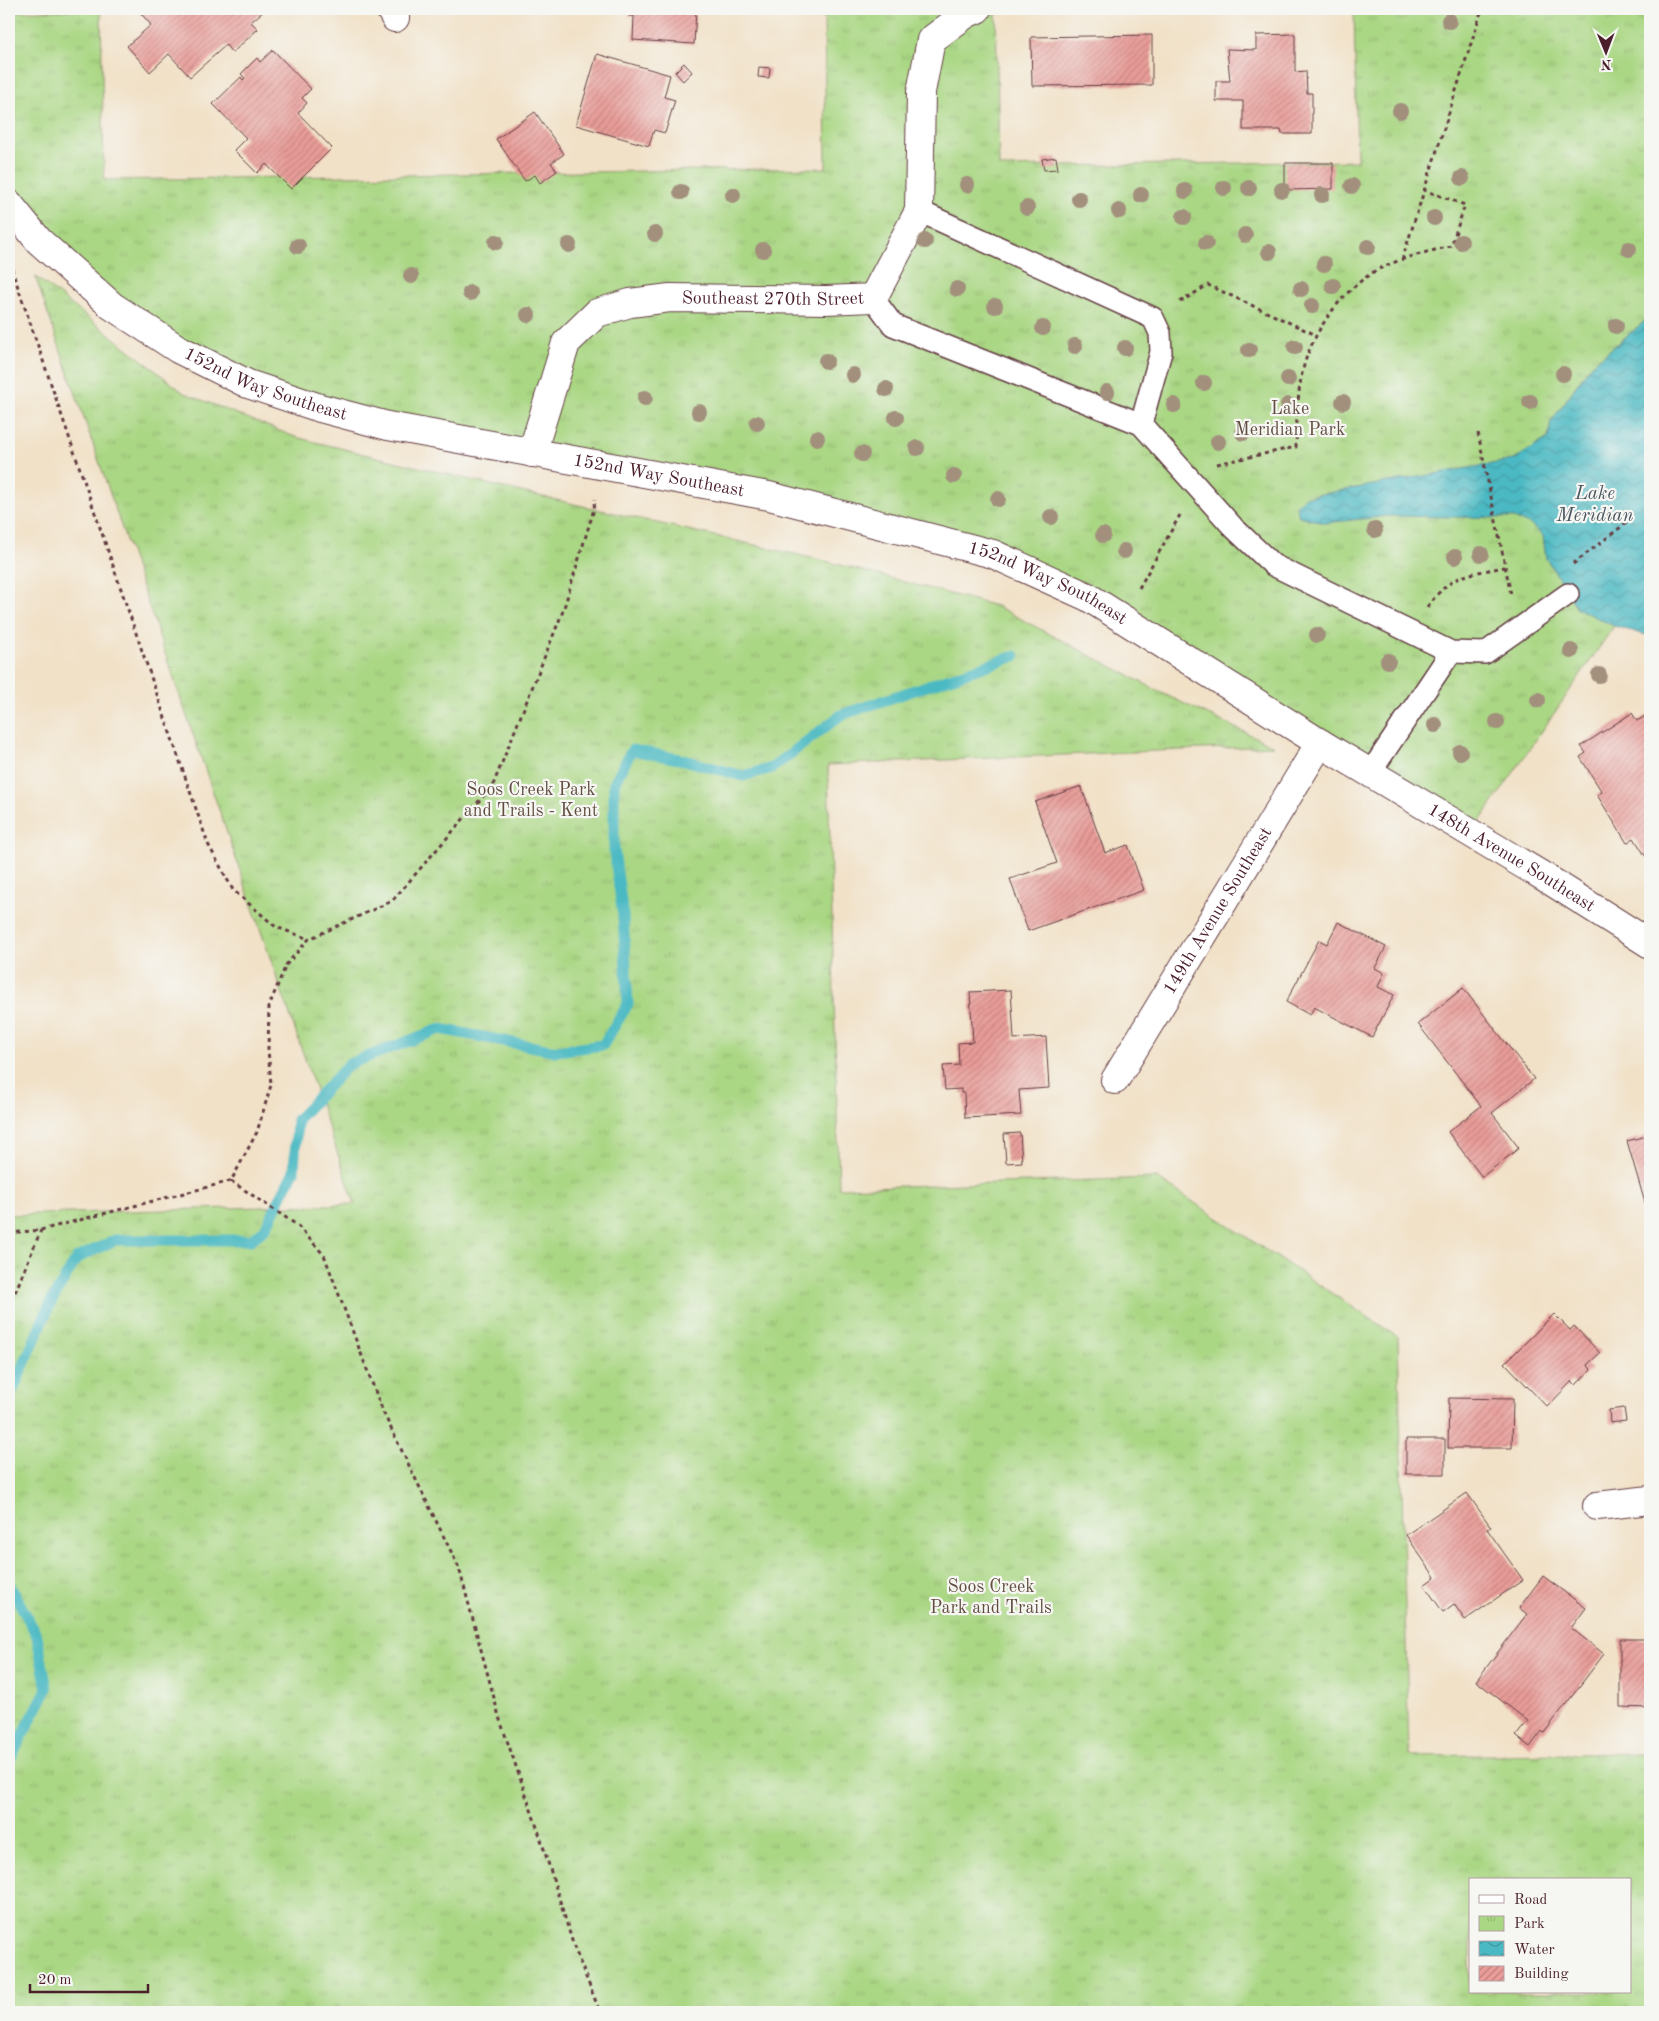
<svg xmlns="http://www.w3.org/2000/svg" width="1659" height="2021" font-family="'Old Standard TT',serif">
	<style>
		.park { fill: url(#park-tufts); stroke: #7a7b58; fill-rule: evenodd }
		.water { fill: url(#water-waves); stroke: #4a6c77 }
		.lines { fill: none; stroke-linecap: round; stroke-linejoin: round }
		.stream { stroke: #4bb9c3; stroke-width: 11 }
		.building { fill: url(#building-hatch) }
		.lane-casing { stroke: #633c42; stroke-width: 24 }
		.street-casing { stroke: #633c42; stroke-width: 30 }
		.secondary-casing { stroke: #633c42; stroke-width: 30 }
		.path { stroke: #633c42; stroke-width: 3; stroke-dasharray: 4 4; stroke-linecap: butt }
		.lane { stroke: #fff; stroke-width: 21 }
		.street { stroke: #fff; stroke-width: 28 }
		.secondary { stroke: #fff; stroke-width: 28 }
		.tree { fill: #a2907d }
		.labels { text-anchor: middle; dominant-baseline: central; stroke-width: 4.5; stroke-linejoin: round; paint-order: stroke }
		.street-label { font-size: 18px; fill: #4a1f2b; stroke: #f6f6f2 }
		.park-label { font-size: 18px; fill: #624d41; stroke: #f6f6f2 }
		.water-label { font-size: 19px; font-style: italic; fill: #4a5560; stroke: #f6f6f2 }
	</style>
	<defs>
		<pattern id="park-tufts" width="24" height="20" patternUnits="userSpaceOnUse" patternTransform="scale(1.25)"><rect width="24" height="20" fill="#aad784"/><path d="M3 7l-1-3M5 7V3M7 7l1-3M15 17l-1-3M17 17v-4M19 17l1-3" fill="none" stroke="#94b872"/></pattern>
		<pattern id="water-waves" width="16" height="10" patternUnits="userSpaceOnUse" patternTransform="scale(1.25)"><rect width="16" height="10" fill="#4bb9c3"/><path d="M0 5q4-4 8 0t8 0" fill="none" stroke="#40969f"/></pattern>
		<pattern id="building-hatch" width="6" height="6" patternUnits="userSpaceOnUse" patternTransform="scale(1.25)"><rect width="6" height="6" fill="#e99d99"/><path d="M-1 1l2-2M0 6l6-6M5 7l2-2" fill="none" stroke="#bf7f7d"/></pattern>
	</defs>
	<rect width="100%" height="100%" fill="#f6f6f2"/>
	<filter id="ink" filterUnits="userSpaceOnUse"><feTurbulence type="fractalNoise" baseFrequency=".02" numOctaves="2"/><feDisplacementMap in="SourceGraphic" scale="10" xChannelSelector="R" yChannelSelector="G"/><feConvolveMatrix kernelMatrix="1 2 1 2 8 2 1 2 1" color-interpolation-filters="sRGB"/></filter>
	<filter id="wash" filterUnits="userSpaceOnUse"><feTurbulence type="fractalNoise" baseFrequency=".0096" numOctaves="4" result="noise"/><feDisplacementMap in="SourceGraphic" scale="20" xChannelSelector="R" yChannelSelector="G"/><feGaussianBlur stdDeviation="1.12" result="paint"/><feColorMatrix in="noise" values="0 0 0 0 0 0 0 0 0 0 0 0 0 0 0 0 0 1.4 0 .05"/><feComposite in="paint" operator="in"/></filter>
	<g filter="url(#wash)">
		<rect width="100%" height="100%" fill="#f1e1c7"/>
		<path class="park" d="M 101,9 L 104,180 L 826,168 L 824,9 L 996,9 L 999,167 L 1357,161 L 1354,9 L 1650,9 L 1650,317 L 1590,366 L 1551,422 L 1539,497 L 1546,558 L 1577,608 L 1614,626 L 1472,833 L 993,554 L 388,426 L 178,349 L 9,204 L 9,12 Z
			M 35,276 L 184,393 L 295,437 L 508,489 L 825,561 L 996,606 L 1168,696 L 1274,746 L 828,765 L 839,1188 L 1157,1178 L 1398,1337 L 1409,1756 L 1650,1753 L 1650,2012 L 9,2012 L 9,1215 L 355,1204 ZM 1470,1880 L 1630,1880 L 1630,1992 L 1470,1992 Z"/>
		<path class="water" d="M 1650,317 L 1650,636 L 1614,626 L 1577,608 L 1546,558 L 1543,536 L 1531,525 L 1514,518 L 1388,516 L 1325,523 L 1299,516 L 1296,506 L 1305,497 L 1513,460 L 1548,438 L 1551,422 L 1590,366 Z"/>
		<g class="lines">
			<path class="stream" d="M 9,1399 L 51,1302 L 77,1258 L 115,1240 L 251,1240 L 265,1229 L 294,1171 L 297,1120 L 349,1064 L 440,1029 L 556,1051 L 603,1045 L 628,1004 L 623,916 L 614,850 L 614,783 L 632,750 L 684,760 L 743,776 L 772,768 L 841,715 L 1015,656
				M 9,1583 L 37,1636 L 47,1689 L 9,1761"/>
		</g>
		<g id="blocks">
			<path class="building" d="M 139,9 L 266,9 L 251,22 L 258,29 L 232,53 L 226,45 L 190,77 L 169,54 L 150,72 L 127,46 L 151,25 L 138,10 Z
				M 630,9 L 705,9 L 705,11 L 696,11 L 694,44 L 633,40 L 634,16 L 629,16 Z
				M 1295,34 L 1295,72 L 1306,71 L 1307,93 L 1312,93 L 1312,134 L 1282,134 L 1281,130 L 1243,130 L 1243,101 L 1216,101 L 1216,81 L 1230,81 L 1227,49 L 1256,50 L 1256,35 Z
				M 1152,35 L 1152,85 L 1032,86 L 1031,37 Z
				M 273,50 L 311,89 L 302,98 L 307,103 L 298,113 L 332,148 L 291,189 L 266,164 L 257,173 L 234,150 L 246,138 L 213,104 L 241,77 L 243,80 L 245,78 L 241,74 L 257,58 L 260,62 Z
				M 597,54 L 670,75 L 664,97 L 675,100 L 665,133 L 654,130 L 649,146 L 576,125 Z
				M 684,63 L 692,72 L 683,81 L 675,72 Z
				M 759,67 L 770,68 L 769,78 L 758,77 Z
				M 535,112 L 564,154 L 551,163 L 557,171 L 540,183 L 535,175 L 525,181 L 496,139 Z
				M 1056,157 L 1058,169 L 1044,170 L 1042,159 Z
				M 1285,163 L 1333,163 L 1333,189 L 1285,190 Z
				M 1632,713 L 1637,721 L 1647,715 L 1650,720 L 1650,854 L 1646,857 L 1634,838 L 1627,843 L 1597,795 L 1602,792 L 1580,757 L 1586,753 L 1581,746 Z
				M 1081,786 L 1105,853 L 1128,845 L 1144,890 L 1028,931 L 1010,879 L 1057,863 L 1035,802 Z
				M 1338,922 L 1386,947 L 1375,968 L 1384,973 L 1378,987 L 1394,995 L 1372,1037 L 1314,1007 L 1310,1015 L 1286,1002 L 1319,940 L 1327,944 Z
				M 1463,988 L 1534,1079 L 1492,1113 L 1519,1148 L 1482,1177 L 1448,1132 L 1481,1106 L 1418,1024 Z
				M 1011,990 L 1014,1039 L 1046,1037 L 1049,1088 L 1019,1090 L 1021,1115 L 965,1118 L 964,1093 L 961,1093 L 961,1089 L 945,1090 L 943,1066 L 959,1065 L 958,1043 L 973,1042 L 970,992 Z
				M 1020,1133 L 1022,1162 L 1006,1163 L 1004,1134 Z
				M 1650,1135 L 1650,1220 L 1627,1141 Z
				M 1554,1314 L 1570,1330 L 1574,1326 L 1600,1353 L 1587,1365 L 1591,1369 L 1576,1385 L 1572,1381 L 1547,1407 L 1505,1363 Z
				M 1449,1398 L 1513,1399 L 1512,1448 L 1448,1448 Z
				M 1624,1408 L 1626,1421 L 1610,1423 L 1609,1410 Z
				M 1406,1439 L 1445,1439 L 1445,1474 L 1406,1474 Z
				M 1467,1493 L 1491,1527 L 1487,1529 L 1523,1580 L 1465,1620 L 1454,1604 L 1443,1612 L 1424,1585 L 1435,1577 L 1406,1535 Z
				M 1543,1576 L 1586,1608 L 1571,1628 L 1604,1654 L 1544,1733 L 1542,1731 L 1530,1747 L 1516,1736 L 1528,1721 L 1476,1681 L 1527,1614 L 1519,1608 Z
				M 1620,1639 L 1650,1639 L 1650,1708 L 1620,1707 Z"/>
		</g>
	</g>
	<g filter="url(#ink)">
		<use href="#blocks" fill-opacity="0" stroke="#633c42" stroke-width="1"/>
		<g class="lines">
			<defs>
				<path id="lane" d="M 873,298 L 893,325 L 1141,424 L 1161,352 L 1160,333 L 1153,318 L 919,211
					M 1141,424 L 1233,527 L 1273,565 L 1451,652 L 1485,653 L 1568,594
					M 1370,773 L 1451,652"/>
				<g id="street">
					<path d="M 390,9 L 395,18"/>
					<path id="s1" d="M 532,453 L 566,343 L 597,313 L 630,303 L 670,298 L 826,300 L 873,298 L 919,211 L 921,92 L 931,40 L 966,14 L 977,9"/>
					<path id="s2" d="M 1115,1080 L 1320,743"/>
					<path d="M 1597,1506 L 1650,1500"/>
				</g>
				<g id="secondary">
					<path id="s3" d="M 9,204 L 39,241 L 112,306 L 178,349 L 248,384 L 320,408 L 388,426 L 769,496 L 993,554 L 1088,597 L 1320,743 L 1546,878 L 1650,944"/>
				</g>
			</defs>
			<use href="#lane" class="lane-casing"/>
			<use href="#street" class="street-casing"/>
			<use href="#secondary" class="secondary-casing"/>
			<path class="path" d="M 1402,260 L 1482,9
				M 9,261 L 208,844 L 233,890 L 276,927 L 309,939
				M 1180,302 L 1208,285 L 1316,335
				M 1478,433 L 1511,595
				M 1217,464 L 1296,447 C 1297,418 1297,383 1307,356 C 1319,323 1347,286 1379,269 C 1401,258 1427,252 1451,246 L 1465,205 L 1424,190
				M 1573,564 L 1630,520
				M 1139,588 L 1180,515
				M 1427,607 C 1451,574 1468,574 1505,567
				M 231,1181 L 297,1225 L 324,1255 L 383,1412 L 459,1568 L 500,1720 L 539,1833 L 574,1947 L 600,2012
				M 9,1233 L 41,1230 L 231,1181 L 257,1132 L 271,1085 L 268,1049 L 269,1006 L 286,965 L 309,939 L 392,901 L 493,785 L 563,611 L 594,509 L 595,499
				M 9,1307 L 41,1230"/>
			<use href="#lane" class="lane"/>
			<use href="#street" class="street"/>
			<use href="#secondary" class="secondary"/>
		</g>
		<g class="tree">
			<circle cx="1449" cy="21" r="8"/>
			<circle cx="1400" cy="111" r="8"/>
			<circle cx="1462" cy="178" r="8"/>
			<circle cx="967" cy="185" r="8"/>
			<circle cx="1352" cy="186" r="8"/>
			<circle cx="1224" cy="188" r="8"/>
			<circle cx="1249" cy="188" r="8"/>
			<circle cx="1282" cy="190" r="8"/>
			<circle cx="1185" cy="191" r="8"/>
			<circle cx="681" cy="192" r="8"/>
			<circle cx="733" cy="195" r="8"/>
			<circle cx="1141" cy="195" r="8"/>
			<circle cx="1322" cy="195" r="8"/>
			<circle cx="1079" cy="199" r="8"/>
			<circle cx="1027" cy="208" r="8"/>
			<circle cx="1119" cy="211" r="8"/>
			<circle cx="1184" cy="217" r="8"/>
			<circle cx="1434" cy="218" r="8"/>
			<circle cx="655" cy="234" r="8"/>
			<circle cx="1245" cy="235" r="8"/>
			<circle cx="925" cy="241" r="8"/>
			<circle cx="496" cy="242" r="8"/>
			<circle cx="1461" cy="242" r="8"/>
			<circle cx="1206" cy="243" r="8"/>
			<circle cx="569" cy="245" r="8"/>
			<circle cx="298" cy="246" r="8"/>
			<circle cx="1368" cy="247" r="8"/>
			<circle cx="1629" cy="249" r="8"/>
			<circle cx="763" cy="250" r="8"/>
			<circle cx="1269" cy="252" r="8"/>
			<circle cx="1324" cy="264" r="8"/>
			<circle cx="411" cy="276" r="8"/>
			<circle cx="1333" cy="286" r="8"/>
			<circle cx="957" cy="289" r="8"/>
			<circle cx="1301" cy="289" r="8"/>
			<circle cx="470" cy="293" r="8"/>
			<circle cx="995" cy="306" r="8"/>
			<circle cx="1312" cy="306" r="8"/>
			<circle cx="528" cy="315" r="8"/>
			<circle cx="1616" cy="326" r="8"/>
			<circle cx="1043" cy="328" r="8"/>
			<circle cx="1075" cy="346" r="8"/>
			<circle cx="1295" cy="347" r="8"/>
			<circle cx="1125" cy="348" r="8"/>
			<circle cx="1249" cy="350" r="8"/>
			<circle cx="826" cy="361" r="8"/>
			<circle cx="1563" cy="374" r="8"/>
			<circle cx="853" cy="375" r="8"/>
			<circle cx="1288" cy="379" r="8"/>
			<circle cx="1204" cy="383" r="8"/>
			<circle cx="886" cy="389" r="8"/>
			<circle cx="1107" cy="392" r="8"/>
			<circle cx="645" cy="398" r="8"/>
			<circle cx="1343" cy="402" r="8"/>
			<circle cx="1530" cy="402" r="8"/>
			<circle cx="1174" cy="405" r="8"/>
			<circle cx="1288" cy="405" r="8"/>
			<circle cx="699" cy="412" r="8"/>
			<circle cx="896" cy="418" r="8"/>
			<circle cx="757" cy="423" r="8"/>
			<circle cx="1243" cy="433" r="8"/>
			<circle cx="817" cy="438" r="8"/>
			<circle cx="1218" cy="442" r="8"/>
			<circle cx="917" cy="448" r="8"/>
			<circle cx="862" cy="454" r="8"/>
			<circle cx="954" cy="476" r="8"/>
			<circle cx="998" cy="499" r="8"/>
			<circle cx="1051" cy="517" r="8"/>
			<circle cx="1375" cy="530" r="8"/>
			<circle cx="1103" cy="535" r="8"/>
			<circle cx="1124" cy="551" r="8"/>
			<circle cx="1481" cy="554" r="8"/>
			<circle cx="1455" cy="557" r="8"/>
			<circle cx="1317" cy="635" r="8"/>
			<circle cx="1571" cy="651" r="8"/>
			<circle cx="1388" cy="661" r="8"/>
			<circle cx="1599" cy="675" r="8"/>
			<circle cx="1538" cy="700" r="8"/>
			<circle cx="1497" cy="722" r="8"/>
			<circle cx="1435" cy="725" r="8"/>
			<circle cx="1460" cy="752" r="8"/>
		</g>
	</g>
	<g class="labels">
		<g class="street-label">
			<text stroke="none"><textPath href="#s1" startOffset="336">Southeast 270th Street</textPath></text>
			<text stroke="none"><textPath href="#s3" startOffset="319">152nd Way Southeast</textPath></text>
			<text stroke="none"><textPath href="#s3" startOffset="724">152nd Way Southeast</textPath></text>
			<text stroke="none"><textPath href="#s3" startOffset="1129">152nd Way Southeast</textPath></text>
			<text stroke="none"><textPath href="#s3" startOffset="1669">148th Avenue Southeast</textPath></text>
			<text stroke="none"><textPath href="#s2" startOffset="198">149th Avenue Southeast</textPath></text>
		</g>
		<g class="park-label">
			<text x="1290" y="409">Lake<tspan x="1290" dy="21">Meridian Park</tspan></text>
			<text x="531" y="790">Soos Creek Park<tspan x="531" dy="21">and Trails - Kent</tspan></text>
			<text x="991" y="1587">Soos Creek<tspan x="991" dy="21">Park and Trails</tspan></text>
		</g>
		<g class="water-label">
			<text x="1595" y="494">Lake<tspan x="1595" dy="22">Meridian</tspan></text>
		</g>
	</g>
	<rect width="1659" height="2021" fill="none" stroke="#f6f6f2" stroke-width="30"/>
	<rect x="1469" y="1878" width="162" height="115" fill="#f6f6f2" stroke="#b1a0a2"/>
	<rect x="1479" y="1895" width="25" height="8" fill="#ffffff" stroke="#b1a0a2"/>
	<text x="1514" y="1904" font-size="15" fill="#4a1f2b">Road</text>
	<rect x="1479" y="1916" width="25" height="15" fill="url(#park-tufts)" stroke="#b1a0a2"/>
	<text x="1514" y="1928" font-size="15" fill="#4a1f2b">Park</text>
	<rect x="1479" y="1941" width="25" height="15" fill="url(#water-waves)" stroke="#b1a0a2"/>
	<text x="1514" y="1954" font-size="15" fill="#4a1f2b">Water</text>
	<rect x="1479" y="1966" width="25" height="15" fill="url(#building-hatch)" stroke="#b1a0a2"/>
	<text x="1514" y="1978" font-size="15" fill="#4a1f2b">Building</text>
	<g transform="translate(1606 52) rotate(179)" stroke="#f6f6f2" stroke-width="4" paint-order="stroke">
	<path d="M0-4L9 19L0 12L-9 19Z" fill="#4a1f2b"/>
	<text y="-8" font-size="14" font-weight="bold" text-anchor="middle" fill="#4a1f2b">N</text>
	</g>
	<path d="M30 1984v8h118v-8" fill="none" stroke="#4a1f2b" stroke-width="2.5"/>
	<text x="38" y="1984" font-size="15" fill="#4a1f2b" stroke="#f6f6f2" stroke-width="4" paint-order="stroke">20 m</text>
</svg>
